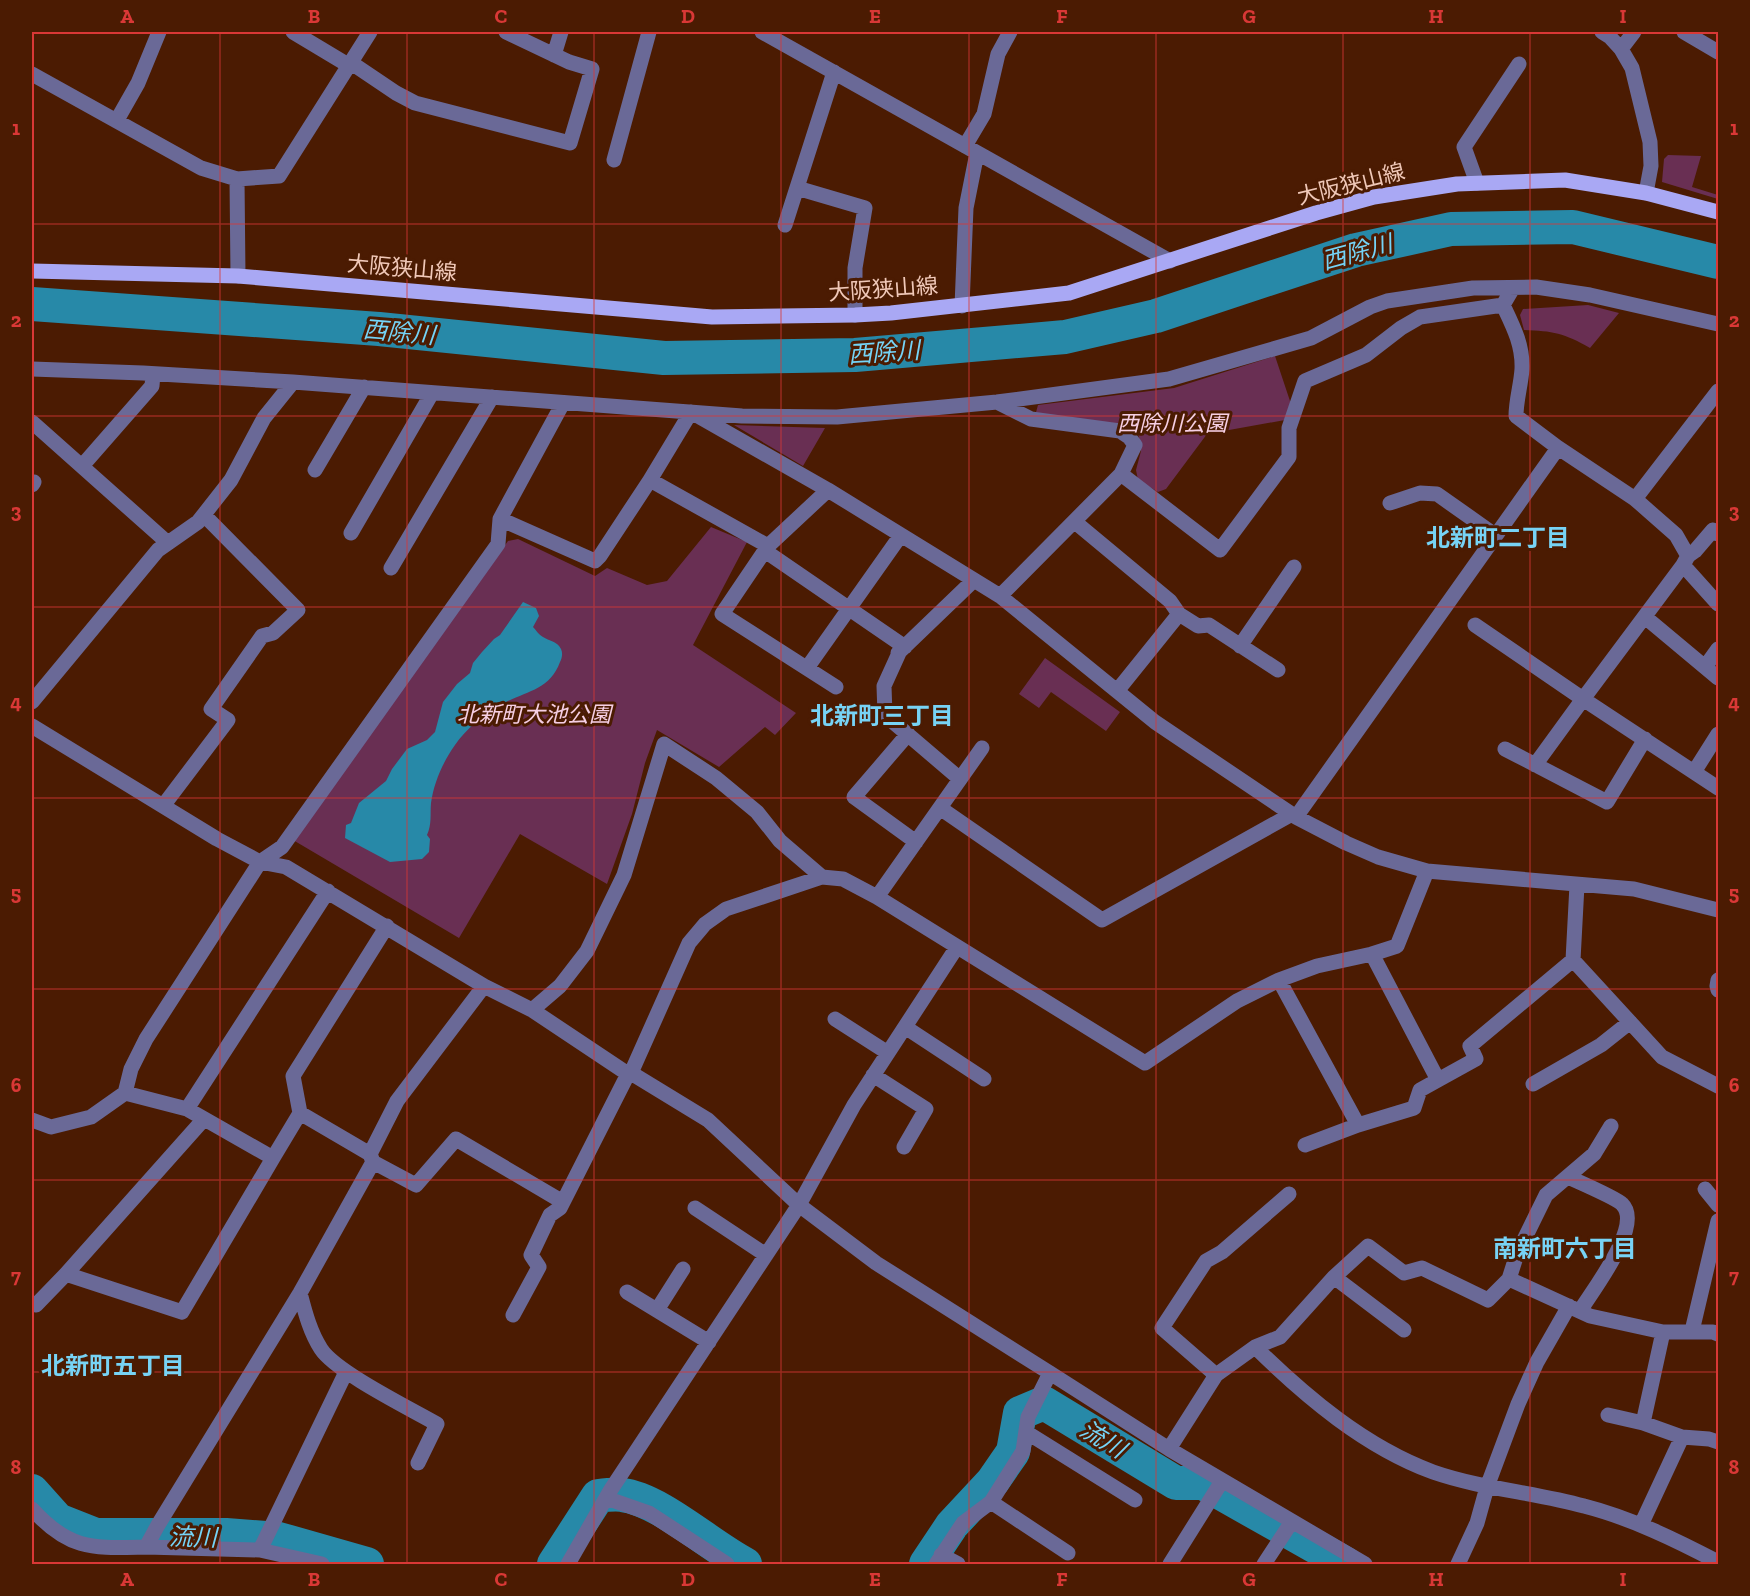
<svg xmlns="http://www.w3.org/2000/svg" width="1750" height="1596" font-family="'Zilla Slab','Noto Sans JP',serif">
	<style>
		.green { fill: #692f53 }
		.water { fill: #2789a8 }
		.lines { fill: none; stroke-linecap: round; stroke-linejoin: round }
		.river { stroke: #2789a8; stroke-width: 34 }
		.minor { stroke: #6a6997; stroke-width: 15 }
		.major { stroke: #a9a8f4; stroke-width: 15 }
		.grid { fill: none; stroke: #d93836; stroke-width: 1.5; stroke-opacity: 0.55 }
		.labels { text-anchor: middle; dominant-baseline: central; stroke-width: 6; stroke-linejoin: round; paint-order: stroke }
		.street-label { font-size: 22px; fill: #f0c8b8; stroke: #4b1b02 }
		.park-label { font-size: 22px; font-style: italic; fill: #f6cfe4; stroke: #4b1b02 }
		.water-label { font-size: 24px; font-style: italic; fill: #75d4f7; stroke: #4b1b02 }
		.neighbourhood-label { font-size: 24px; font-weight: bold; fill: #77d3f5; stroke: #4b1b02 }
		.neatline { fill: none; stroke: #d93836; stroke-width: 2 }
		.grid-label { font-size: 20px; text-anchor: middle; font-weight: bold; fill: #d93836 }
	</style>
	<rect width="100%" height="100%" fill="#4b1b02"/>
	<path class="green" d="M 1668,155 L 1701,156 L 1692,187 L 1718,195 L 1718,199 L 1662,182 L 1664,159 Z
		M 1588,305 L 1619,313 L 1590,348 C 1564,333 1553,331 1524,330 L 1520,315 L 1523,309 Z
		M 1275,356 L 1291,404 L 1285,420 L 1207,434 L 1166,489 L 1158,492 L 1138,480 L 1136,470 L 1141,451 L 1138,432 L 1124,424 L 1035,416 L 1038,405 L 1174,388 Z
		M 734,425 L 825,428 L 803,466 Z
		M 711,527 L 747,542 L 693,645 L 796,713 L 775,735 L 765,727 L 719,767 L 657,730 L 645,763 L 632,814 L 607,884 L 520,834 L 459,938 L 293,840 L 508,541 L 518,539 L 595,576 L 607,568 L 647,585 L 667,581 Z
		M 1045,658 L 1120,712 L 1106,731 L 1051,692 L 1039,708 L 1019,694 Z"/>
	<path class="water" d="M 523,602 L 536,608 L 539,616 L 533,627 C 536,630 539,635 543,637 C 549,641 557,641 561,649 C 563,653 562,658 560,662 C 549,692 523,691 499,706 C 483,715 466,729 455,745 C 443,762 434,782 431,803 C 430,815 432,824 427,835 L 430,839 L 429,852 L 422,859 L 390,862 L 345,838 L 346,825 L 351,823 L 359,803 L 386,781 L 392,769 L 407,749 L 427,740 L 435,732 L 443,702 L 457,684 L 470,673 L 473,663 L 482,652 L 494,639 L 500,635 Z"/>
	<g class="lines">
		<path class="river" d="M 32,304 L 379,329 L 664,358 L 855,355 L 1065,337 L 1156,316 L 1356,250 L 1451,229 L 1573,227 L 1718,262
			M 32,1491 L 58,1520 L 96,1535 L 226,1535 L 279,1539 L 367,1564
			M 554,1564 L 598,1496 C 606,1495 615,1494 622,1495 C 659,1499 710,1546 745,1564
			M 926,1564 L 952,1525 L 993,1481 L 1013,1452 L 1020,1413 L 1044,1403 L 1176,1483 L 1203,1483 L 1346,1564"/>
		<path class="minor" d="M 293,32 L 348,65
			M 762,32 L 1170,261
			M 1602,32 L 1610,37 L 1621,49 L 1632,68 L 1650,142 L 1651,166 L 1646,193
			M 1684,32 L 1718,52
			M 1621,49 L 1634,32
			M 554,55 L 561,32
			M 350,62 L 396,93 L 415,103 L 570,143 L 592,69 L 569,62 L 506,32
			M 32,74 L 201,168 L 237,179 L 279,176 L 370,32
			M 117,120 L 138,83 L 159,32
			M 965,146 L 984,114 L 998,54 L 1010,32
			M 614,160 L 649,32
			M 237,179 L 238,276
			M 1477,183 L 1464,147 L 1519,64
			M 797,188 L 865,208 L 855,268 L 855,315
			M 785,225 L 834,72
			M 1503,305 C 1513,326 1523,345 1522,369 C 1521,385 1516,400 1516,416 L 1557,447 L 1635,499
			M 962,306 L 966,208 L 977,153
			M 32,369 L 143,373 L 293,382 L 742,416 L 837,417 L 997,402 L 1169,379 L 1311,338 L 1370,307 L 1387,301 L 1473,288 L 1536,287 L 1590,295 L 1718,324
			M 1718,391 L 1635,499 L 1676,535 L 1688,556 L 1683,565 L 1583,699 L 1718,788
			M 997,402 L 1031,419 L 1120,431 L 1129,437 L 1135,445 L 1121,474 L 1000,596
			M 32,422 L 168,543
			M 82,466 L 152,386 L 153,374
			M 315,470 L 364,387
			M 1121,474 L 1220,550 L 1289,457 L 1289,428 L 1305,381 L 1366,355 L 1401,328 L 1420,317 L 1503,305 L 1513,288
			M 650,480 L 691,412 L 828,490
			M 32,485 L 34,482
			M 1390,503 L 1420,493 L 1437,494 L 1495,535
			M 500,519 L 595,561 L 600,556 L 650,480 L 768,546
			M 1075,522 L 1170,601 L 1179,614 L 1198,626 L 1209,625 L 1278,670
			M 351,533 L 432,393
			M 765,551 L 905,647
			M 1688,556 L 1695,551 L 1713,530 L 1718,534
			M 1683,565 L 1718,604
			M 391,568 L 492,397
			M 1645,617 L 1718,678
			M 1475,625 L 1583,699 L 1535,765
			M 1240,646 L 1294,567
			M 898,653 L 974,580
			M 899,653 L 884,686 L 885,715 L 960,779
			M 1705,667 L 1718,649
			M 807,668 L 901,535
			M 836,687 L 722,614 L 768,546 L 828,490 L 1000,596 L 1155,722 L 1296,817 L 1558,448
			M 1117,691 L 1179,614
			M 32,702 L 158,550 L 198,522 L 231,480 L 264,418 L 293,382
			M 32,726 L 217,839 L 260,862 L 146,1039 L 131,1069 L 125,1093 L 187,1109 L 273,1158 L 300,1113 L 370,1154
			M 908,734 L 854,797 L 916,842
			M 1505,749 L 1607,802 L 1645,739
			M 1694,772 L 1718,734
			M 163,806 L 228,720 L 211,709 L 262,636 L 273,633 L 298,610 L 204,515
			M 940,808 L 1102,920 L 1292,814
			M 1296,817 L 1346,843 L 1378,857 L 1427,871
			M 260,862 L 282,847 L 498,544 L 500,519 L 563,403
			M 260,862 L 286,867 L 484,986
			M 877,897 L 982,748
			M 957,947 L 854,1105 L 799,1205 L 876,1263 L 1050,1373
			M 1573,960 L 1662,1057 L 1718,1086
			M 1279,980 L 1317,966 L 1372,954
			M 1718,980 L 1717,986 L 1718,990
			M 532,1010 L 560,986 L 587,951 L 624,875 L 664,744 L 716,778 L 757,812 L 780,841 L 822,877
			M 835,1019 L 888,1053
			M 905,1027 L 984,1079
			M 873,1075 L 926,1109 L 904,1147
			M 1438,1080 L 1476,1059 L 1470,1046 L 1573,960 L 1577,885
			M 1533,1084 L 1601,1045 L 1630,1022
			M 187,1109 L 328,891
			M 300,1113 L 293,1076 L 387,926
			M 204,1119 L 66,1274 L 182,1312 L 273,1158
			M 32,1120 L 51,1127 L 91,1117 L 125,1093
			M 1305,1145 L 1358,1125 L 1414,1108 L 1420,1090 L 1438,1080 L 1372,954 L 1397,946 L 1427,871 L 1634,889 L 1718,910
			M 373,1162 L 416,1185 L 456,1139 L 563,1202
			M 1568,1177 C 1579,1182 1616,1198 1622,1204 C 1644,1225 1592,1291 1580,1311
			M 1705,1189 L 1718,1205
			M 695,1208 L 766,1255
			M 1334,1277 L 1404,1330
			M 1509,1279 L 1517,1254 L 1546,1195 L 1594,1154 L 1611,1126
			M 627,1292 L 709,1342
			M 300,1293 C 305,1312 310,1332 321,1349 C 336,1372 409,1408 437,1424 L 418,1463
			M 32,1304 L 36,1305 L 66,1274
			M 657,1310 L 683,1269
			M 513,1315 L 539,1267 L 531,1255 L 550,1215 L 560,1208 L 628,1074
			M 1692,1331 L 1718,1221
			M 1255,1347 C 1306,1397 1365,1447 1433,1472 C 1482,1489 1534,1492 1584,1506 C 1631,1518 1676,1540 1718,1562
			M 1216,1375 L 1162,1328 L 1206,1261 L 1222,1252 L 1289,1194
			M 1608,1415 L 1643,1423 L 1682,1437 L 1709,1439 L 1718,1442
			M 1643,1423 L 1663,1332
			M 1026,1432 L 1135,1500
			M 1169,1449 L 1216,1375 L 1255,1347 L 1280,1337 L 1334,1277 L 1368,1246 L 1404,1273 L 1422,1268 L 1488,1300 L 1509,1279 L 1590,1316 L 1663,1332 L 1713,1332 L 1718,1334
			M 606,1498 L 649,1513 L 727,1564
			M 991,1502 L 1068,1553
			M 32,1509 C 70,1551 93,1548 146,1547
			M 1641,1525 L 1682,1437
			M 260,1550 L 346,1372
			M 941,1555 L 958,1564
			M 322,1564 L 260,1550 L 146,1547 L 158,1525 L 300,1293 L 373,1162 L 370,1154 L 397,1101 L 484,986 L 532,1010 L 628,1074 L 631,1073 L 689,943 L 705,924 L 726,909 L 822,877 L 843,879 L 877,897 L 1145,1063 L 1237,1001 L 1279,980 L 1358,1125
			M 568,1564 L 610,1491 L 799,1205 L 708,1120 L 631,1073
			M 936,1564 L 963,1523 L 991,1502 L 1023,1451 L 1028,1417 L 1050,1373 L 1169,1449 L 1365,1564
			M 1170,1564 L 1222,1481
			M 1264,1564 L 1291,1523
			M 1458,1564 L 1477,1523 L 1487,1487 L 1518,1404 L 1537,1362 L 1569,1306"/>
		<path class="major" d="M 32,271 L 238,276 L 712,317 L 855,315 L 891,313 L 1069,293 L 1316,213 L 1374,197 L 1457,184 L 1565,180 L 1646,193 L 1718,212"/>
	</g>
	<path class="grid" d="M 220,32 L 220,1564M 407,32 L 407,1564M 594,32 L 594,1564M 781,32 L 781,1564M 969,32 L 969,1564M 1156,32 L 1156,1564M 1343,32 L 1343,1564M 1530,32 L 1530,1564M 32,224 L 1718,224M 32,416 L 1718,416M 32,607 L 1718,607M 32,798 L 1718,798M 32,989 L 1718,989M 32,1180 L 1718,1180M 32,1372 L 1718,1372"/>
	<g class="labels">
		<g class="street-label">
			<text transform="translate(1351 184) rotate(-14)">大阪狭山線</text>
			<text transform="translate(402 268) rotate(5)">大阪狭山線</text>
			<text transform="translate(883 289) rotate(-4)">大阪狭山線</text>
		</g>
		<g class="park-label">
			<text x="1172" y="423">西除川公園</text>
			<text x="534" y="714">北新町大池公園</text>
		</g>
		<g class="water-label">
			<text transform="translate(1357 252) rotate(-15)">西除川</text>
			<text transform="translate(399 332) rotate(5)">西除川</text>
			<text transform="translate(884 352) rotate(-4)">西除川</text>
			<text transform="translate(1103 1439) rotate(31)">流川</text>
			<text transform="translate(193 1537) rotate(1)">流川</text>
		</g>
		<g class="neighbourhood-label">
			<text x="1498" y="537">北新町二丁目</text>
			<text x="882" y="715">北新町三丁目</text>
			<text x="1565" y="1248">南新町六丁目</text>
			<text x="113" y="1365">北新町五丁目</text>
		</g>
	</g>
	<rect width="1750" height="1596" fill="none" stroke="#4b1b02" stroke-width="66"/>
	<rect x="33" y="33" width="1684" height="1530" class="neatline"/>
	<g class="grid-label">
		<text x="127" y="23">A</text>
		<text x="314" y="23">B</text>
		<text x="501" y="23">C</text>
		<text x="688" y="23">D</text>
		<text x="875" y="23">E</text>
		<text x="1062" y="23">F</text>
		<text x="1249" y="23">G</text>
		<text x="1436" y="23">H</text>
		<text x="1623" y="23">I</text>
		<text x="16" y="135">1</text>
		<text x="1734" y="135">1</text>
		<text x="16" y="327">2</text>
		<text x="1734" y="327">2</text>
		<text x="16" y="518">3</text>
		<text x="1734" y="518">3</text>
		<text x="16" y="709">4</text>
		<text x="1734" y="709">4</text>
		<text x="16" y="900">5</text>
		<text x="1734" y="900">5</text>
		<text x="16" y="1092">6</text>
		<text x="1734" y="1092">6</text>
		<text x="16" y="1283">7</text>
		<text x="1734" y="1283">7</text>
		<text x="16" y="1474">8</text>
		<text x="1734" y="1474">8</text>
		<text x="127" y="1586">A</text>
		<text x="314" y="1586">B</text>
		<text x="501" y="1586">C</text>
		<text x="688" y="1586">D</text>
		<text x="875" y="1586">E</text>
		<text x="1062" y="1586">F</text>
		<text x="1249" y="1586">G</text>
		<text x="1436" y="1586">H</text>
		<text x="1623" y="1586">I</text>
	</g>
</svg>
